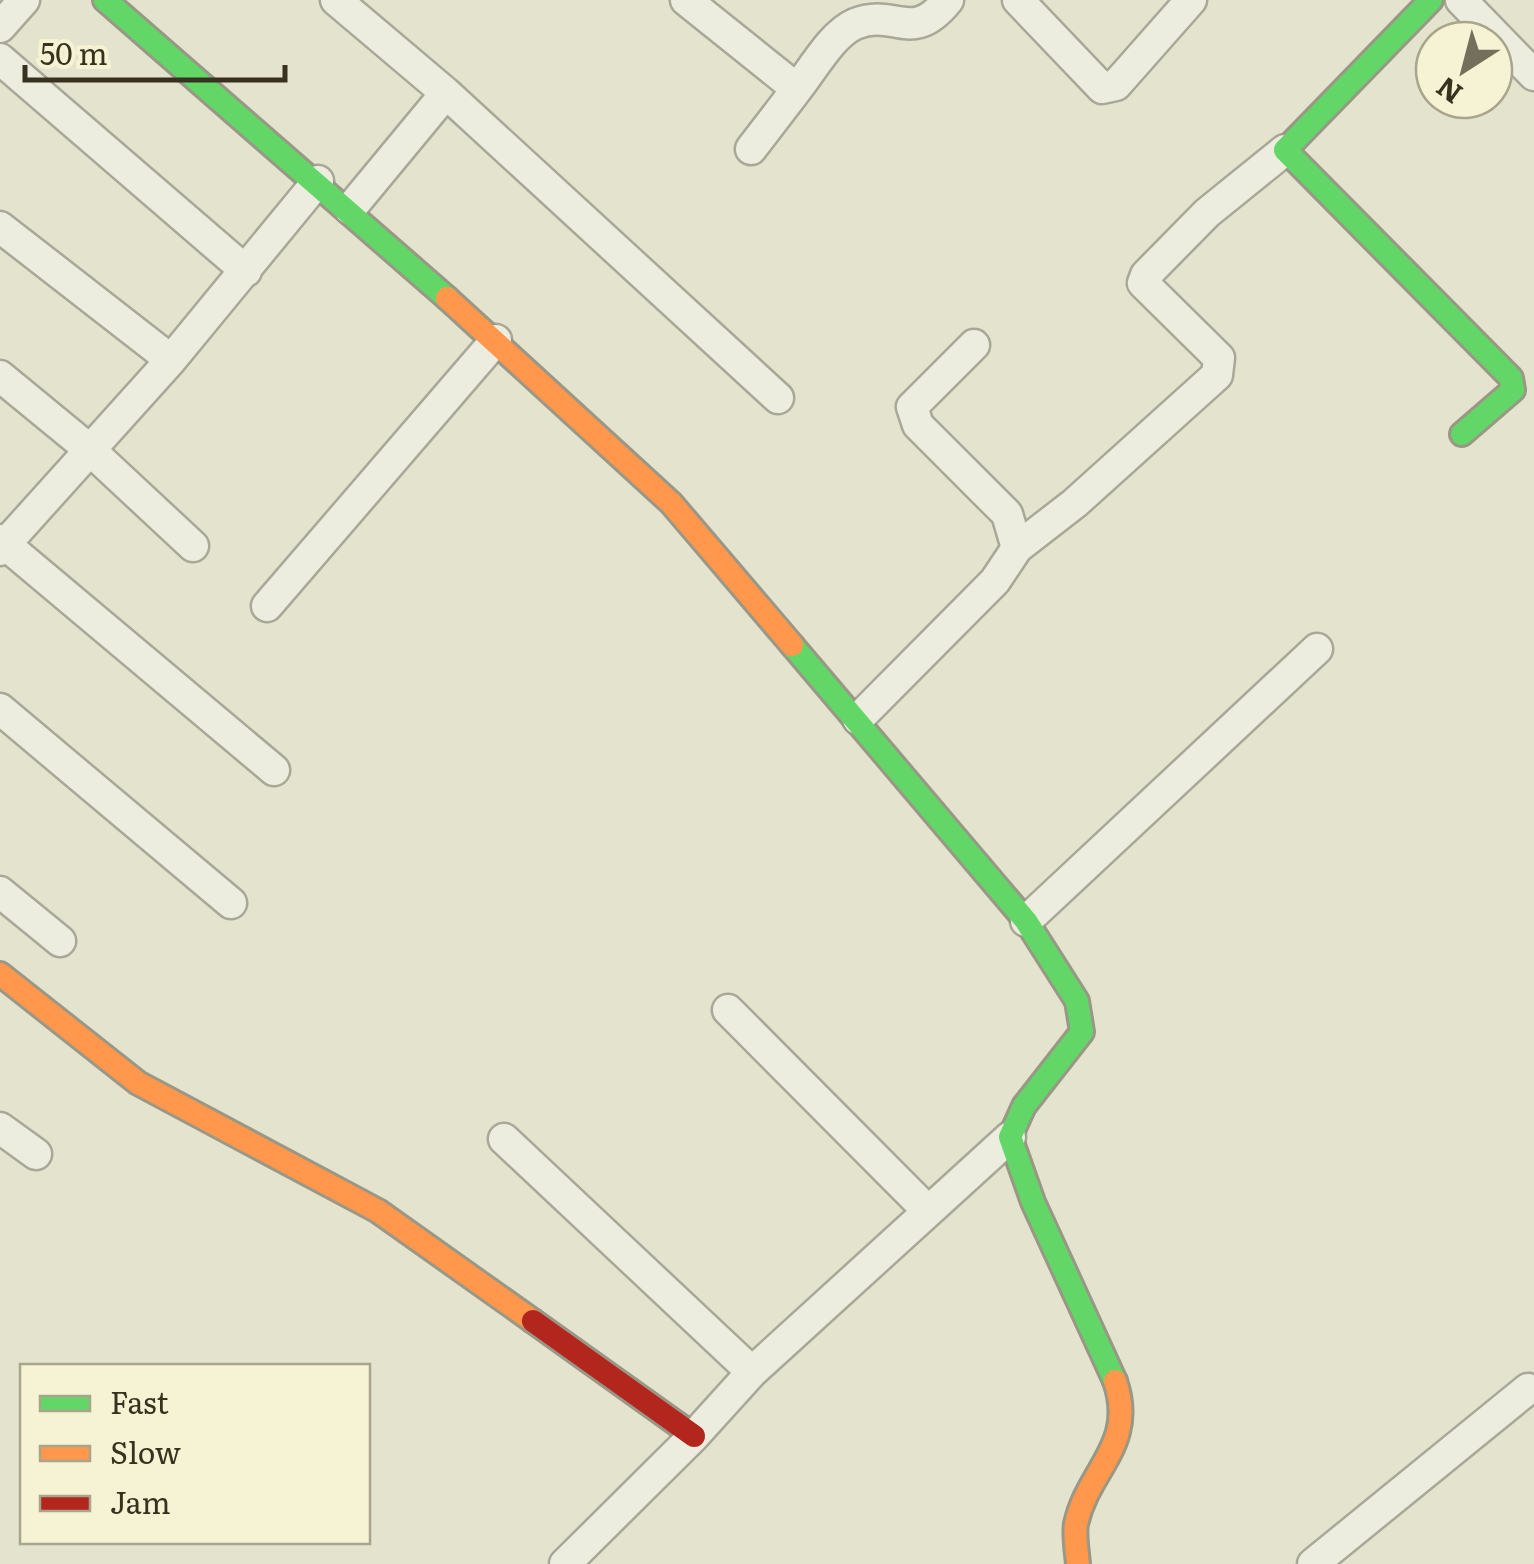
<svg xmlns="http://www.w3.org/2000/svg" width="1534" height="1564" font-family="Literata,serif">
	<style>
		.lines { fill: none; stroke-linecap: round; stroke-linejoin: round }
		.street-casing { stroke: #a9a797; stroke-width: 35 }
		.fast-casing { stroke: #999786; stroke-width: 28 }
		.slow-casing { stroke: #999786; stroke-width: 28 }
		.jam-casing { stroke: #999786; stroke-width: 28 }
		.street { stroke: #ececdf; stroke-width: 30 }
		.fast { stroke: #63d668; stroke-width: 22 }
		.slow { stroke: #ff974d; stroke-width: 22 }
		.jam { stroke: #b3261e; stroke-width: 22 }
	</style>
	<rect width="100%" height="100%" fill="#e4e3ce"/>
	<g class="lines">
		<defs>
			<path id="street" d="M 336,0 L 446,93 L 778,398
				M 686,0 L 797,89 C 813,69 832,34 855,24 C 895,7 911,46 948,0
				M 1018,0 L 1102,88 L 1116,85 L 1191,0
				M 1461,0 L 1534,75
				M 0,27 L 24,0
				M 0,59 L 246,271
				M 751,149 L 797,89
				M 350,209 L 446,93
				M 0,227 L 171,360
				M 0,376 L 90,450 L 193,546
				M 0,540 L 274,770
				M 1017,548 L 1075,503 L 1217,375 L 1219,358 L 1143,283 L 1146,275 L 1207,213 L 1285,150
				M 0,550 L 171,360 L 318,181
				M 267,606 L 496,340
				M 0,709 L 231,903
				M 858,719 L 995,581 L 1017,548 L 1007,514 L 918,425 L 912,407 L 974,345
				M 0,892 L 60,941
				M 1026,921 L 1317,649
				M 728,1010 L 927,1210
				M 0,1128 L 36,1154
				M 504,1139 L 752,1372
				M 565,1564 L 694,1436 L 752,1372 L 1010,1137
				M 1313,1564 L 1528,1389"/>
			<path id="fast" d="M 105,0 L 447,298
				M 1431,0 L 1285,150 L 1511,378 L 1513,390 L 1462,434
				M 792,645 L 1026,921 L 1077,1001 L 1082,1032 L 1024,1106 L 1010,1137 L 1033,1202 L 1115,1381"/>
			<path id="slow" d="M 447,298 L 671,503 L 792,645
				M 0,974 L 138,1083 L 378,1211 L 533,1321
				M 1078,1564 C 1077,1552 1074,1535 1076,1524 C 1088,1469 1137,1445 1115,1381"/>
			<path id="jam" d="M 533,1321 L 694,1436"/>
		</defs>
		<use href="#street" class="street-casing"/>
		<use href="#fast" class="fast-casing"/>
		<use href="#slow" class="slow-casing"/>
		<use href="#jam" class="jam-casing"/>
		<use href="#street" class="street"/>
		<use href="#fast" class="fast"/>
		<use href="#slow" class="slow"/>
		<use href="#jam" class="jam"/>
	</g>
	<rect x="20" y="1364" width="350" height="180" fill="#f5f3d4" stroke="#a9a58c" stroke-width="2.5"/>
	<rect x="40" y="1396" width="50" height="15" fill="#63d668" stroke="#a9a58c" stroke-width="2.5"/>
	<text x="110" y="1414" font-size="30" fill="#38311f">Fast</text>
	<rect x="40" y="1446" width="50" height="15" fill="#ff974d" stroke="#a9a58c" stroke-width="2.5"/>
	<text x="110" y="1464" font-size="30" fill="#38311f">Slow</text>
	<rect x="40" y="1496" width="50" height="15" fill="#b3261e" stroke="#a9a58c" stroke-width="2.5"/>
	<text x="110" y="1514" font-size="30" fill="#38311f">Jam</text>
	<g transform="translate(1464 70) rotate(216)"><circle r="48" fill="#f5f3d4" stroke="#a9a58c" stroke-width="2.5"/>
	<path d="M0-8L18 38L0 25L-18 38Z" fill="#746f5c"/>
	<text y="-15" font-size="28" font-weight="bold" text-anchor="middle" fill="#38311f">N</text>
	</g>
	<path d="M25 65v15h260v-15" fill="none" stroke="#38311f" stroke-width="5"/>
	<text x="40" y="65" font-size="30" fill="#38311f" stroke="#f5f3d4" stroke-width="8" paint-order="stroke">50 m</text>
</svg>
